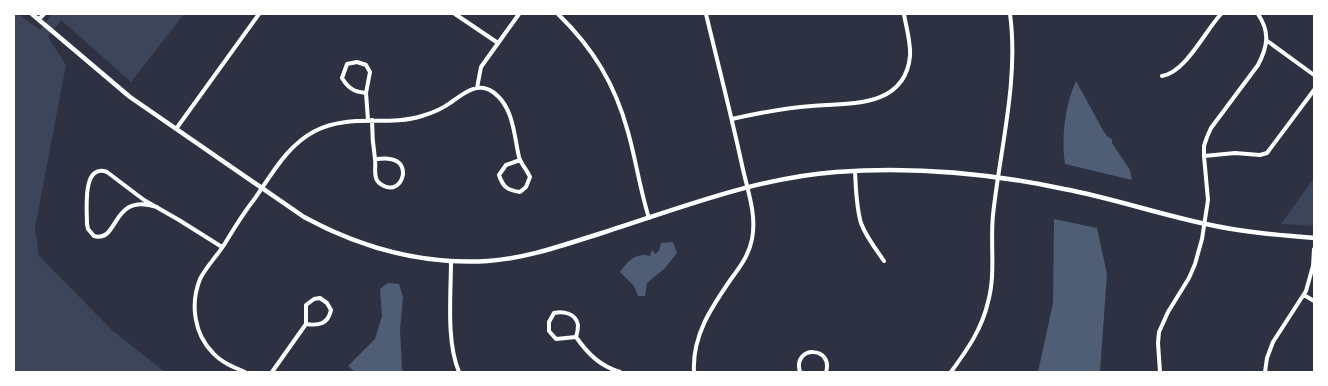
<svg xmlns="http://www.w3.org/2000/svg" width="1328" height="386" font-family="'Sofia Sans Condensed',sans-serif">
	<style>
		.green { fill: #3c4559 }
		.water { fill: #4f5d75 }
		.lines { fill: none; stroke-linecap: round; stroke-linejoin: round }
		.minor { stroke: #fff; stroke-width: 4 }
		.tertiary { stroke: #fff; stroke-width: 4.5 }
	</style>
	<rect width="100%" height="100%" fill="#2d3142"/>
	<path class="green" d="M 14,14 L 18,14 L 40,30 L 52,14 L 184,14 L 131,82 L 61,20 L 48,37 L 66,65 L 35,228 L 39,256 L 113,331 L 165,372 L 14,372 Z
		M 1314,178 L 1314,226 L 1281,224 Z"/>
	<path class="water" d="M 1076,81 L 1104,132 L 1108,137 L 1112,139 L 1112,143 L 1130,170 L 1132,180 L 1065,164 C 1061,138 1065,105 1076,81 Z
		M 1054,219 L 1097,228 L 1107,274 L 1100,372 L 1038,372 L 1053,303 Z
		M 673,242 L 677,253 L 665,268 L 647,283 L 645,296 L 638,296 L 634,286 L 620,272 C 627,262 636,252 650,256 L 652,250 L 655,254 L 659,251 L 661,243 Z
		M 388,283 L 399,284 L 403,297 L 400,330 L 402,369 L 404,372 L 355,372 L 348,366 L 375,339 L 382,316 L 380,289 Z"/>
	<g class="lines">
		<path class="minor" d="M 455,14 L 498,43
			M 558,14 C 593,48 615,84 628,132 C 636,160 640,190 649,218
			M 39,19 L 44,14
			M 1266,40 L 1314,75
			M 1162,76 C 1186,72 1205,31 1221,14
			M 477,88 L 481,67 L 519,14
			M 366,93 C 354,92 348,88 342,78 L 347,64 L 357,62 L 366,65 L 370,72 L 366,93 L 368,120
			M 732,119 C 758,113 785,108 812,106 C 850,103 905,108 910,56 C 911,42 906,27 904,14
			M 372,120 C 372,133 373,146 375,159 C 376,165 374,172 376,178 C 377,182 380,184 384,186 C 402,195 413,162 390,159 C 386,158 380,159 375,159
			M 176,129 L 259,14
			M 1204,156 L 1235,153 L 1260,155 L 1267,153 L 1314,90
			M 855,171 C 856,188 856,206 861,223 C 866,237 876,249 884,261
			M 157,207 C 110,192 120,243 94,236 L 88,229 L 87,224 C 87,209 82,163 107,172 L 144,200 L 179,220 L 222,247
			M 451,261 C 451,295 446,341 459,372
			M 1304,295 L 1314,301
			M 576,337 L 556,339 L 549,331 L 549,322 L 554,313 C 563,311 576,313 578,325 C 578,328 577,334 576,337 C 588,354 600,366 620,372
			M 245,372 C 233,367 221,362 213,353 C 194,334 190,304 200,279 C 206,267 216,257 224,245 C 233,230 242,215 253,201 C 271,176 286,146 315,131 C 349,113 387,127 422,116 C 432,113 442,109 450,103 C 463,94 477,81 493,92 C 514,107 514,136 519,157 C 521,164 527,170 530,177 L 526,187 L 520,192 C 507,190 503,187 499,175 L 506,165 L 520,160
			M 272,372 L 306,324 L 306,305 L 314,299 L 320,298 L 327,303 L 331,310 C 328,324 319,326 306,324
			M 694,372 C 692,336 711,308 731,279 C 740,267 749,255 752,239 C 757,214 747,189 742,165 C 731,114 718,64 706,14
			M 800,372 C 792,345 834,346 826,372
			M 951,372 C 967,350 982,329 988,302 C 996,274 990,244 993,215 C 1000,149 1019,80 1010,14
			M 1160,372 L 1158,343 L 1159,332 L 1168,312 L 1189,278 L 1195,264 L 1202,239 L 1208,200 L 1204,156 L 1204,146 L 1207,137 L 1211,128 L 1258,65 C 1268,46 1270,32 1258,14
			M 1265,372 L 1267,358 L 1273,342 L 1306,291 L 1313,266 L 1314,249"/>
		<path class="tertiary" d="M 32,14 L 130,97 L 304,217 C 361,248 423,265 488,261 C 529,258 566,244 605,232 C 680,208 756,178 836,172 C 913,166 989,173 1064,189 C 1112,198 1158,214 1206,224 C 1241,232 1278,235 1314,238"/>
	</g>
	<rect width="1328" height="386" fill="none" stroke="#ffffff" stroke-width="30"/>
</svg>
